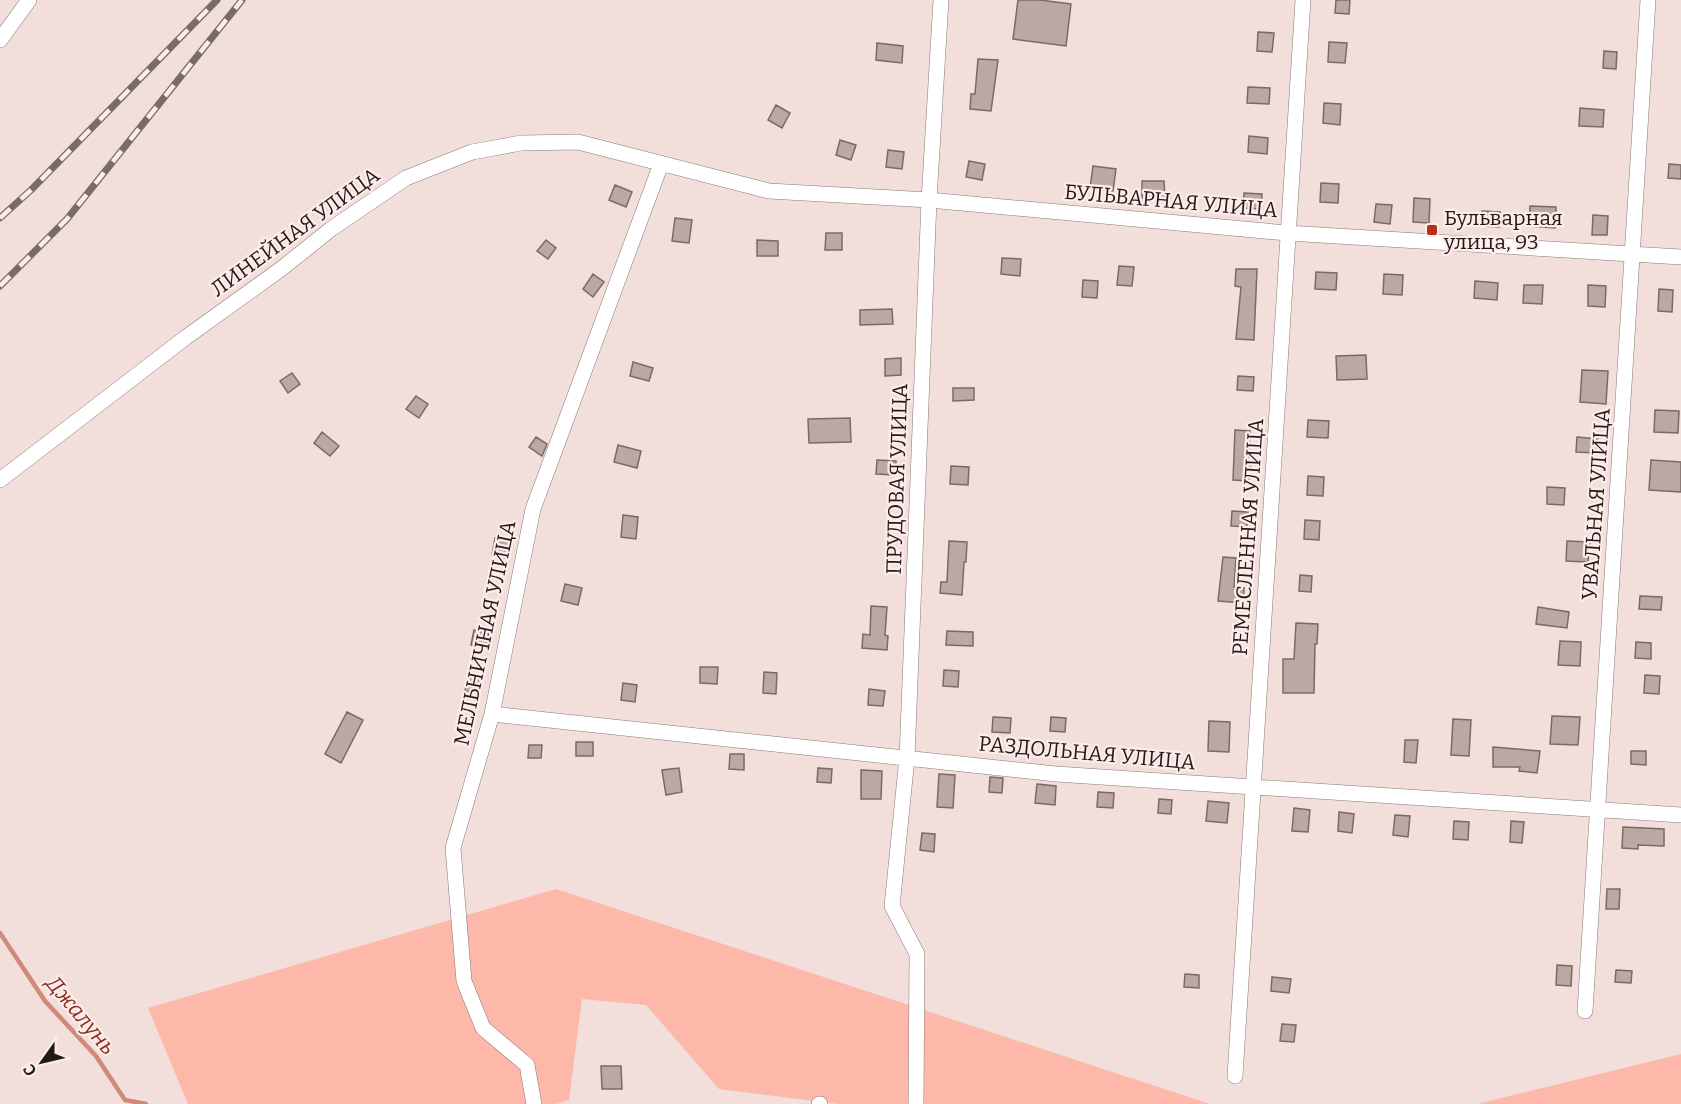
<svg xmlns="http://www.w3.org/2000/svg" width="1681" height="1104" font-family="Bitter,serif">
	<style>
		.green { fill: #fdb8aa }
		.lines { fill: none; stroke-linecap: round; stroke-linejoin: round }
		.stream { stroke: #d1897a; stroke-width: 4.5 }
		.building { fill: #bba8a4; stroke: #7b6965; stroke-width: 1.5 }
		.minor-casing { stroke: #8b7975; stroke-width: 16 }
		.minor { stroke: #fff; stroke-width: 15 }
		.rail-casing { stroke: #786c6a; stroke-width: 7 }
		.rail { stroke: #fdece9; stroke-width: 4.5; stroke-dasharray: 14; stroke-linecap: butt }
		.poi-dot { fill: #ba2f17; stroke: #fdece9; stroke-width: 2 }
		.labels { text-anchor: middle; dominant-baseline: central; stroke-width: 4.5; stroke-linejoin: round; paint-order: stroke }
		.street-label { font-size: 21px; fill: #211a19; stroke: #fdece9 }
		.poi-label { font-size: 21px; fill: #211a19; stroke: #fdece9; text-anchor: start }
		.water-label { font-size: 22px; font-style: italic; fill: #852e20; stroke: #fdece9 }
	</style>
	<rect width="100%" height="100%" fill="#f2deda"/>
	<path class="green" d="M 556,889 L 1210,1104 L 839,1104 L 719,1089 L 646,1005 L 582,999 L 569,1100 L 556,1104 L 188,1104 L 148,1008 Z
		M 1681,1054 L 1681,1104 L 1477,1104 Z"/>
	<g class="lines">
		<path class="stream" d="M 0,933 L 45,1001 L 96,1056 L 125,1100 L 146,1104"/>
	</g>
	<path class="building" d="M 1018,0 L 1040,0 L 1071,4 L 1066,46 L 1013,39 Z
		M 1336,0 L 1350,0 L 1349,14 L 1335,13 Z
		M 1258,32 L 1274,33 L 1272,52 L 1257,51 Z
		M 1329,42 L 1347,43 L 1345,63 L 1328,62 Z
		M 877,43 L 903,46 L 902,63 L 876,60 Z
		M 1604,51 L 1617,52 L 1616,69 L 1603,68 Z
		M 978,59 L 998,60 L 991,111 L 970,109 L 971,94 L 975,94 Z
		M 1248,87 L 1270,88 L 1269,104 L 1247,103 Z
		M 1324,103 L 1341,104 L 1340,125 L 1323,123 Z
		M 776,105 L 790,113 L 782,128 L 768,120 Z
		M 1580,108 L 1604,110 L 1603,127 L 1579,126 Z
		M 1249,136 L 1268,138 L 1267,154 L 1248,152 Z
		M 840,140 L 856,145 L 851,160 L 836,155 Z
		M 888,150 L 904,152 L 902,169 L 886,167 Z
		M 969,161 L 985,164 L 982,180 L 966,177 Z
		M 1669,164 L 1681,165 L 1681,179 L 1668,178 Z
		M 1093,166 L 1116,169 L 1113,191 L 1090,188 Z
		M 1142,181 L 1164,181 L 1165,198 L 1142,198 Z
		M 1321,183 L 1339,184 L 1338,203 L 1320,202 Z
		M 615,185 L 632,192 L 626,207 L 609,200 Z
		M 1244,193 L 1262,194 L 1261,209 L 1243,208 Z
		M 1414,198 L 1430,199 L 1429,223 L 1413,222 Z
		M 1376,204 L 1392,205 L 1390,224 L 1374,222 Z
		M 1530,206 L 1556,207 L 1555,228 L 1529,226 Z
		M 1482,211 L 1500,212 L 1499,227 L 1481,226 Z
		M 1593,215 L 1608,216 L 1607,235 L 1592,235 Z
		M 675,218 L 692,220 L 689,243 L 672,241 Z
		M 826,233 L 842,233 L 842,250 L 825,250 Z
		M 546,240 L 556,248 L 548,259 L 537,251 Z
		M 757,240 L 778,241 L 778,256 L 757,256 Z
		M 1002,258 L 1021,259 L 1020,276 L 1001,274 Z
		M 1119,266 L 1134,267 L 1132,286 L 1117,285 Z
		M 1236,269 L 1257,269 L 1254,340 L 1236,339 L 1241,287 L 1235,286 Z
		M 1316,272 L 1337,273 L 1336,290 L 1315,289 Z
		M 593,274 L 604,282 L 593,297 L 583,289 Z
		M 1384,274 L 1403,275 L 1402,295 L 1383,294 Z
		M 1083,280 L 1098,281 L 1097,298 L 1082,297 Z
		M 1475,281 L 1498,283 L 1497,300 L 1474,298 Z
		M 1524,285 L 1543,285 L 1542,304 L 1523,303 Z
		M 1588,285 L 1606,286 L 1605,307 L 1588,306 Z
		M 1659,289 L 1673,290 L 1672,312 L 1658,311 Z
		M 892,309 L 893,324 L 860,325 L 860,310 Z
		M 1366,355 L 1367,379 L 1337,380 L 1336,356 Z
		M 901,358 L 901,375 L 885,376 L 885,359 Z
		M 633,362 L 653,368 L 649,381 L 630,376 Z
		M 1582,370 L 1608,371 L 1606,404 L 1580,402 Z
		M 292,373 L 300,384 L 288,393 L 280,381 Z
		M 1238,376 L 1254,377 L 1253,391 L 1237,390 Z
		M 953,388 L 974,388 L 974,400 L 953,401 Z
		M 416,396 L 428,404 L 419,418 L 406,409 Z
		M 1655,410 L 1679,411 L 1678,433 L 1654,432 Z
		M 850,418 L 851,442 L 809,443 L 808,419 Z
		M 1308,420 L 1329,421 L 1328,438 L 1307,437 Z
		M 1235,430 L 1250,431 L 1248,462 L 1251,462 L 1249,481 L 1233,480 Z
		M 322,432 L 339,446 L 330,456 L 314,443 Z
		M 536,437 L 547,444 L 542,456 L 529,447 Z
		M 1577,437 L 1598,439 L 1597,453 L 1576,452 Z
		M 618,445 L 641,451 L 637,468 L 614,462 Z
		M 877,460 L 896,461 L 895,475 L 876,474 Z
		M 1651,460 L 1681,462 L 1681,492 L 1649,490 Z
		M 951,466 L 969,467 L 968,485 L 950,484 Z
		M 1308,476 L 1324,477 L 1323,496 L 1307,495 Z
		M 1547,487 L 1565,488 L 1564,505 L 1547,504 Z
		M 1232,511 L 1248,512 L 1247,527 L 1231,526 Z
		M 623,515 L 638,517 L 636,539 L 621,537 Z
		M 1305,520 L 1320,521 L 1319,540 L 1304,539 Z
		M 495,538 L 510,542 L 506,558 L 492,555 Z
		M 949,541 L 967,542 L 966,562 L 964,562 L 962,595 L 940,593 L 941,582 L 947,582 Z
		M 1567,541 L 1590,542 L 1588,562 L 1566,561 Z
		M 1223,557 L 1236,558 L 1234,587 L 1244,588 L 1243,603 L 1218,601 Z
		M 1300,575 L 1312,576 L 1311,592 L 1299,591 Z
		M 565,584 L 582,588 L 578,605 L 561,601 Z
		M 1640,596 L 1662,597 L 1661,610 L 1639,609 Z
		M 871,606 L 887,607 L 885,635 L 888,636 L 887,650 L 862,648 L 863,634 L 870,635 Z
		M 1538,607 L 1569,612 L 1567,628 L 1536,624 Z
		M 1296,623 L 1318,624 L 1317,644 L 1315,644 L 1314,693 L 1283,693 L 1283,659 L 1294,659 Z
		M 474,630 L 489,634 L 486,648 L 471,645 Z
		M 947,631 L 973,632 L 973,646 L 946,645 Z
		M 1560,641 L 1581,642 L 1580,666 L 1558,665 Z
		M 1636,642 L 1651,643 L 1651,659 L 1635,658 Z
		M 700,667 L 718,667 L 717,684 L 700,683 Z
		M 944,670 L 959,671 L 958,687 L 943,686 Z
		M 764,672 L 777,673 L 776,694 L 763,693 Z
		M 1645,675 L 1660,676 L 1659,694 L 1644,693 Z
		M 467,677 L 480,678 L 478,693 L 465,691 Z
		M 623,683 L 637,685 L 635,702 L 621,700 Z
		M 869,689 L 885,691 L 883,706 L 868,705 Z
		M 347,712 L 363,720 L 341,763 L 325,754 Z
		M 1552,716 L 1580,717 L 1578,745 L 1550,744 Z
		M 993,717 L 1011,718 L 1010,733 L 992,732 Z
		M 1051,717 L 1066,718 L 1065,732 L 1050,731 Z
		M 1453,719 L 1471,720 L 1469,756 L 1451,755 Z
		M 1209,721 L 1230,722 L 1229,752 L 1208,751 Z
		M 1405,740 L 1418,740 L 1416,763 L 1404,762 Z
		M 576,742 L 593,742 L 593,756 L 576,756 Z
		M 529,745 L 542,745 L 541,758 L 528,758 Z
		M 1493,747 L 1540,751 L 1537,773 L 1519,771 L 1520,767 L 1493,767 Z
		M 1631,751 L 1646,751 L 1646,765 L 1631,764 Z
		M 730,754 L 744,754 L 744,770 L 729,769 Z
		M 679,768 L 682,792 L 666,795 L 662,770 Z
		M 818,768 L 832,769 L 831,783 L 817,782 Z
		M 861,770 L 882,771 L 881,799 L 861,799 Z
		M 939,774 L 955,775 L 953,808 L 937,807 Z
		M 990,777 L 1003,778 L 1002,793 L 989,792 Z
		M 1037,784 L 1056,786 L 1055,805 L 1035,803 Z
		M 1098,792 L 1114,793 L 1113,808 L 1097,807 Z
		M 1159,799 L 1172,800 L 1171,814 L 1158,813 Z
		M 1208,801 L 1229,803 L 1227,823 L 1206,821 Z
		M 1294,808 L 1310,810 L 1308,832 L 1292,831 Z
		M 1339,812 L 1354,814 L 1352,833 L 1338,831 Z
		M 1395,815 L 1410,816 L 1408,837 L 1393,835 Z
		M 1454,821 L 1469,822 L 1468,840 L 1453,839 Z
		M 1511,821 L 1524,822 L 1522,843 L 1510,842 Z
		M 1623,827 L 1664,829 L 1664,846 L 1638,845 L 1638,849 L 1622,848 Z
		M 922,833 L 935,834 L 934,852 L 920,850 Z
		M 1607,889 L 1620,889 L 1619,909 L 1606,909 Z
		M 1557,965 L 1572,966 L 1571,986 L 1556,985 Z
		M 1616,970 L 1632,971 L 1631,983 L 1615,982 Z
		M 1185,974 L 1199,975 L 1199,988 L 1184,987 Z
		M 1272,977 L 1291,979 L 1289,993 L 1271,991 Z
		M 1282,1024 L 1296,1025 L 1294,1042 L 1280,1041 Z
		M 601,1066 L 621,1066 L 622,1089 L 602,1089 Z"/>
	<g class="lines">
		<defs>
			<path id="minor" d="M 0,40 L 29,0
				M 0,480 L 185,338 L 281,269 L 331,229 L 406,178 L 472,152 L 521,143 L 578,142 L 769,191 L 929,200 L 1287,233 L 1681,257
				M 492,714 L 1056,774 L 1681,815
				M 1585,1011 L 1648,0
				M 1235,1076 L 1303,0
				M 534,1104 L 527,1065 L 483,1028 L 464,981 L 453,848 L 492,714 L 533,509 L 661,164
				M 819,1104 L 820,1104
				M 916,1104 L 917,954 L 892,906 L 907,758 L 929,200 L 941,0"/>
		</defs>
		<use href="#minor" class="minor-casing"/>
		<use href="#minor" class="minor"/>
		<defs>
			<path id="rail" d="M 0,218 L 31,190 L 217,0
				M 0,286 L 67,219 L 242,0"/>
		</defs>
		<use href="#rail" class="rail-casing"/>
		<use href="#rail" class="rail"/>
	</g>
	<rect class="poi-dot" x="1426" y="224" width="12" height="12" rx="3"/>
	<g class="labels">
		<g class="street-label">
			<text transform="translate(1171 201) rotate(5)">БУЛЬВАРНАЯ УЛИЦА</text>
			<text transform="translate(295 232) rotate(-36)">ЛИНЕЙНАЯ УЛИЦА</text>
			<text transform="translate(897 479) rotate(-88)">ПРУДОВАЯ УЛИЦА</text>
			<text transform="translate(1596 504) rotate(-86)">УВАЛЬНАЯ УЛИЦА</text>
			<text transform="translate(1248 537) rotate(-86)">РЕМЕСЛЕННАЯ УЛИЦА</text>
			<text transform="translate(485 633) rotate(-78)">МЕЛЬНИЧНАЯ УЛИЦА</text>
			<text transform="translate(1087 753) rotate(5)">РАЗДОЛЬНАЯ УЛИЦА</text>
		</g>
		<g class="poi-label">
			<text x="1444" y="218">Бульварная<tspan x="1444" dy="24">улица, 93</tspan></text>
		</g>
		<g class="water-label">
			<text transform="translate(81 1015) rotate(50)">Джалунь</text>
		</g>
	</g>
	<g transform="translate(42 1062) rotate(236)" stroke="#fdece9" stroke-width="4.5" paint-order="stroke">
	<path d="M0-4.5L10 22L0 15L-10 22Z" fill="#211a19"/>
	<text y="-9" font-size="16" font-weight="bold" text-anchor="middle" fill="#211a19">С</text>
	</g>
</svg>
